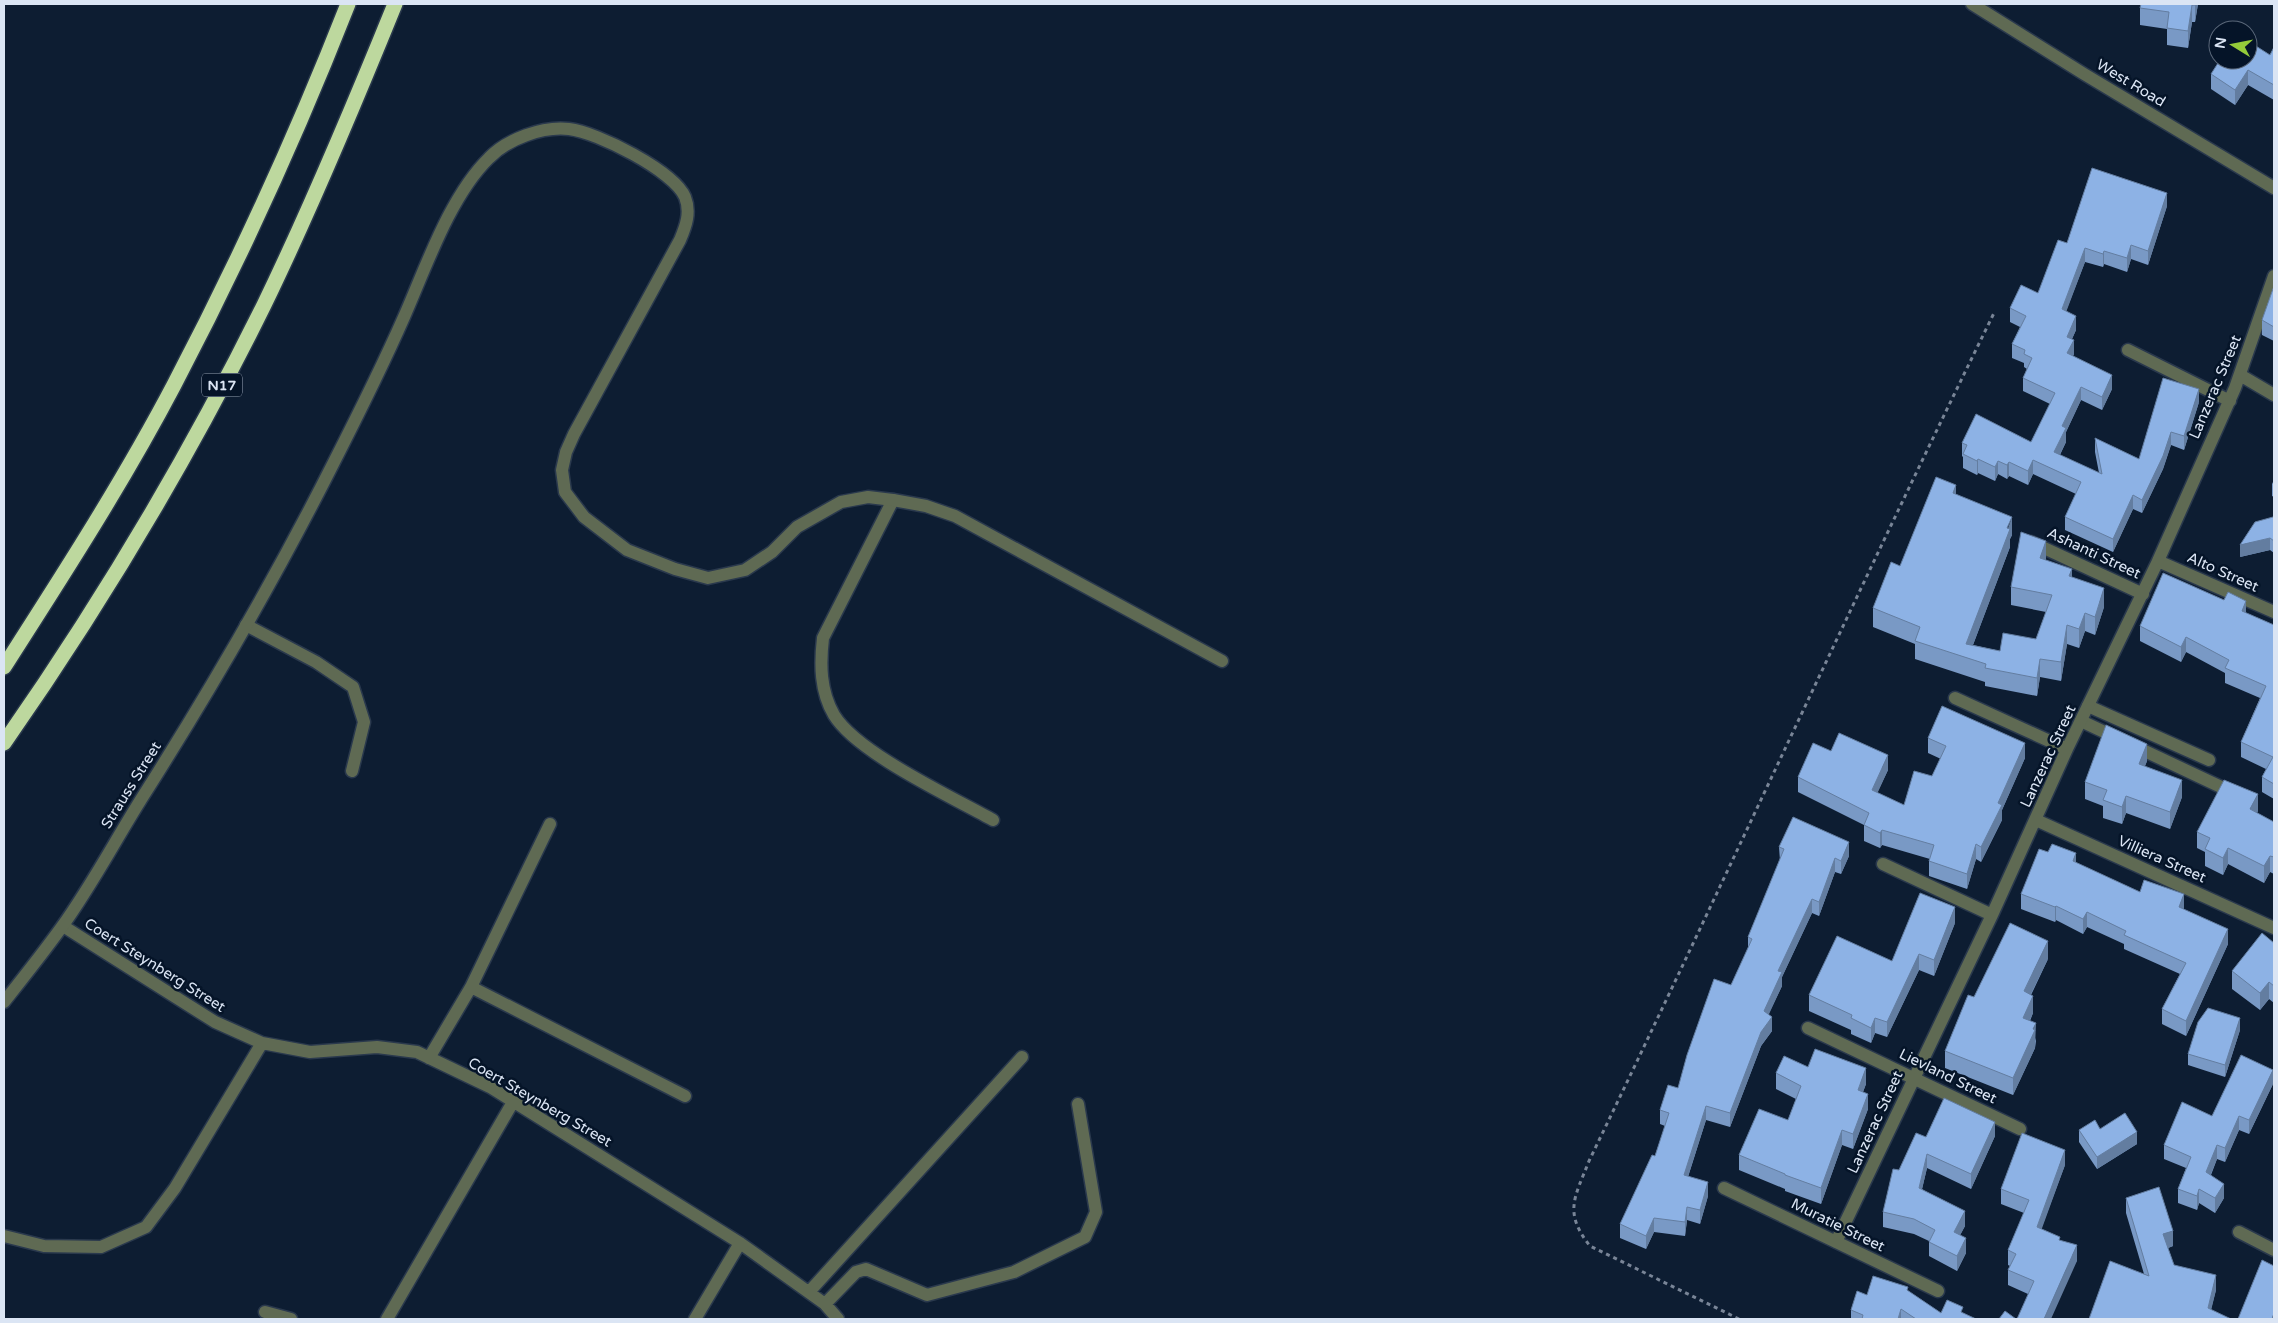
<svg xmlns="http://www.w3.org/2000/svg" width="2278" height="1323" font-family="'Varela Round',sans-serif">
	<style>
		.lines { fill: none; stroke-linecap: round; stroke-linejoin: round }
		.lane-casing { stroke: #2a394d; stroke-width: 15 }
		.street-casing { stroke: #2a394d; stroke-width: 15 }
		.highway-casing { stroke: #2a394d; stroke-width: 18 }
		.path { stroke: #798597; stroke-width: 3; stroke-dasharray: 4 4; stroke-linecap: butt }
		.lane { stroke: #5f6a53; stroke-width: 12 }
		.street { stroke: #5f6a53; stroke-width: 12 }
		.highway { stroke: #bdd89e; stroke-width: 15 }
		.wall { fill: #7999c5 }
		.shaded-wall { fill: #637da0 }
		.building { fill: #8db2e5; stroke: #637da0 }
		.labels { text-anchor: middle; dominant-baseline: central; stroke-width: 5; stroke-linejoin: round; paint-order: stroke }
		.shield { fill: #051428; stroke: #9ba6b7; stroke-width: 1 }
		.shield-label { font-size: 14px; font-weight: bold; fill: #dbe5f4 }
		.street-label { font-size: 15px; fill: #dbe5f4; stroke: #051428 }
	</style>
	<rect width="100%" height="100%" fill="#0d1d32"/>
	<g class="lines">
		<defs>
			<path id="lane" d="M 893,500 L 823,638 C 820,664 820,691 834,715 C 857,753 952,797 993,820
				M 246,625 L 316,662 L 353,687 L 364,722 L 352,771
				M 2088,706 L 2209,760
				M 2081,721 L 2236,794
				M 63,926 L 215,1022 L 262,1043 L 310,1052 L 377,1047 L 417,1052 L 490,1087 L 740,1243 L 825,1304 L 838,1319
				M 471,987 L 685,1096
				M 429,1058 L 471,987 L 550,824
				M 4,1236 L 44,1246 L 101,1247 L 146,1227 L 175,1188 L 262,1043
				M 809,1292 L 1022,1057
				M 825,1304 L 856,1272 L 866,1269 L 927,1295 L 1014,1272 L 1085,1237 L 1096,1212 L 1078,1104
				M 265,1312 L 291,1319
				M 387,1319 L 513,1102
				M 695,1319 L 740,1243"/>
			<path id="street" d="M 1972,4 L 2084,74 L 2274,188
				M 2128,350 L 2230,401
				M 2240,375 L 2274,395
				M 2031,542 L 2143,594
				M 2158,561 L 2274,612
				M 1955,698 L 2067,749
				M 2036,820 L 2274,928
				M 1883,864 L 1992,915
				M 4,1002 C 23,978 43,953 61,928 C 93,884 118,835 147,790 C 214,684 277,575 333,464 C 358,415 382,367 404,317 C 426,267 450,196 489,158 C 507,139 543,126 569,129 C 597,132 674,171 685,197 C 691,212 686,226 680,240 L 574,434 L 566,452 L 562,470 L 565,492 L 584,517 L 627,550 L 675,569 L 708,578 L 745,570 L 772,552 L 797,527 L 841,502 L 868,497 L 893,500 L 926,506 L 955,516 L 1222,661
				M 1808,1028 L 2020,1129
				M 1724,1188 L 1938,1291
				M 2239,1232 L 2274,1250
				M 1836,1242 L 1992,915 L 2067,749 L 2158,561 L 2235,388 L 2274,276"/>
			<path id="highway" d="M 4,667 C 63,575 123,482 174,385 C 239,261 297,134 348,4
				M 4,743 C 101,604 189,457 264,305 C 312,206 354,105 395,4"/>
		</defs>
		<use href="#lane" class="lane-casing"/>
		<use href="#street" class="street-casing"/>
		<use href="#highway" class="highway-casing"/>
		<path class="path" d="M 1739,1319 L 1590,1246 C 1563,1212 1575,1197 1589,1161 C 1726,878 1856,593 1995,311"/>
		<use href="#lane" class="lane"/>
		<use href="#street" class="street"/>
		<use href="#highway" class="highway"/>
	</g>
	<path class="wall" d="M 2198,4 L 2195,22 L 2192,22 L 2188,48 L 2167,45 L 2167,29 L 2140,25 L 2140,8 Z
		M 2274,47 L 2274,100 L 2248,85 L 2235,105 L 2211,89 L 2211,74 L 2270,55 Z
		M 2167,206 L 2148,265 L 2131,259 L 2127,272 L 2104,264 L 2103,267 L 2085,262 L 2066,311 L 2076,330 L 2072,339 L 2074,354 L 2073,356 L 2112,389 L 2102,410 L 2081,400 L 2066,432 L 2066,442 L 2060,455 L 2099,473 L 2095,452 L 2095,438 L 2139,459 L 2199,402 L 2184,450 L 2171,445 L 2163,469 L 2142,513 L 2133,509 L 2113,552 L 2065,530 L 2065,517 L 2076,494 L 2033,474 L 2028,485 L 2009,476 L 2007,479 L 1998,474 L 1995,481 L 1978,473 L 1977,475 L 1963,468 L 1963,457 L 1962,456 L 1962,443 L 2031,442 L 2050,404 L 2023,391 L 2023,378 L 2027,369 L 2024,367 L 2024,363 L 2012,358 L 2012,344 L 2020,327 L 2010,322 L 2010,308 L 2038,293 L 2067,243 Z
		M 2274,286 L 2274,341 L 2262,335 L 2262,320 Z
		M 2274,480 L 2274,497 L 2272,496 L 2272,484 Z
		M 1956,494 L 2012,535 L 2010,539 L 2010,547 L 1973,645 L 2000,651 L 2036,639 L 2046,612 L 2011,605 L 2011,587 L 2046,560 L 2072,577 L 2104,607 L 2095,635 L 2085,631 L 2079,648 L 2067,644 L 2061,681 L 2040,677 L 2037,696 L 1985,686 L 1985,682 L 1915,659 L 1915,644 L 1873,627 L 1873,608 L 1900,566 Z
		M 2274,516 L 2274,553 L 2270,550 L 2240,557 Z
		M 2246,613 L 2274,625 L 2274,799 L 2262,792 L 2262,777 L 2266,769 L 2241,757 L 2241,742 L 2260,698 L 2225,683 L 2225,673 L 2186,652 L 2181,662 L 2140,641 L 2140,626 Z
		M 1928,738 L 2025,758 L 2002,810 L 2002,820 L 1981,862 L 1976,859 L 1967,889 L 1929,876 L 1929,861 L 1930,859 L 1882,845 L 1880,848 L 1864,841 L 1864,825 L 1798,792 L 1798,777 L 1831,751 L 1888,770 L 1877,793 L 1904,805 L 1932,776 L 1941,759 L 1928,753 Z
		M 2147,761 L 2145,766 L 2182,797 L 2170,829 L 2126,813 L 2122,824 L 2103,818 L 2103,806 L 2085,799 L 2085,782 Z
		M 2258,811 L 2257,813 L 2274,822 L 2274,874 L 2270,872 L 2264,883 L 2228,864 L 2223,875 L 2205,866 L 2205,852 L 2197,848 L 2197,832 Z
		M 1779,847 L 1849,856 L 1841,874 L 1835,872 L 1819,916 L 1812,913 L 1782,977 L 1782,986 L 1768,1015 L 1772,1031 L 1761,1046 L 1730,1127 L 1706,1120 L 1688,1177 L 1708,1196 L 1700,1224 L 1687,1220 L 1685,1236 L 1654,1232 L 1646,1249 L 1620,1238 L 1620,1224 L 1655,1156 L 1665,1126 L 1660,1124 L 1660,1110 L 1678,1088 L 1731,985 L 1748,949 L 1748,937 L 1780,861 Z
		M 2048,852 L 2076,863 L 2140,892 L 2184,909 L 2228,944 L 2186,1036 L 2162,1024 L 2162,1009 L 2180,974 L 2124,949 L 2124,944 L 2087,927 L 2083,934 L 2056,920 L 2055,922 L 2021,909 L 2021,894 Z
		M 1955,923 L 1934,976 L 1919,970 L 1887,1037 L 1875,1033 L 1871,1043 L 1851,1034 L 1851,1030 L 1809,1011 L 1809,995 L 1892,961 Z
		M 2274,943 L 2274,1003 L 2269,999 L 2260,1010 L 2232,989 L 2232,971 Z
		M 2048,959 L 2031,995 L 2033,1013 L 2030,1021 L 2036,1041 L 2035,1048 L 2013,1095 L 1945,1068 L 1945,1051 Z
		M 2240,1030 L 2225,1077 L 2188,1065 L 2188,1054 Z
		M 1808,1067 L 1866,1084 L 1863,1092 L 1868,1109 L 1853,1149 L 1842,1145 L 1821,1204 L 1785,1191 L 1785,1189 L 1739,1170 L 1739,1155 L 1788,1120 L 1796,1099 L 1776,1089 L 1776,1073 Z
		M 2273,1084 L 2249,1134 L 2239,1130 L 2225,1162 L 2217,1159 L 2211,1175 L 2224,1198 L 2215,1213 L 2199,1203 L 2197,1210 L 2178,1203 L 2178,1189 L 2186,1168 L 2164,1159 L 2164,1145 L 2212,1116 Z
		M 2100,1129 L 2137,1144 L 2097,1169 L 2079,1142 L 2079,1130 Z
		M 1995,1136 L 1971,1189 L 1927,1168 L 1922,1189 L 1965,1226 L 1960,1235 L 1966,1253 L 1957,1271 L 1929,1256 L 1929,1241 L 1914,1234 L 1883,1227 L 1883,1212 L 1899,1170 L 1926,1137 Z
		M 2065,1165 L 2041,1229 L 2060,1241 L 2077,1261 L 2028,1294 L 2008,1285 L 2008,1270 L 2010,1266 L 2008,1265 L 2008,1250 L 2024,1213 L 2001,1204 L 2001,1189 Z
		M 2126,1198 L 2173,1246 L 2168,1248 L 2174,1265 L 2216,1290 L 2211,1309 L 2144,1274 L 2126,1213 Z
		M 1908,1291 L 1941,1313 L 1963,1313 L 1976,1319 L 1851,1319 L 1851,1310 L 1867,1295 Z"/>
	<path class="shaded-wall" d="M 2195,4 L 2198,4 L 2195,22 Z
		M 2192,5 L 2192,22 L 2188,48 L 2188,31 Z
		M 2248,70 L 2248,85 L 2235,105 L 2235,90 Z
		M 2167,193 L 2167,206 L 2148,265 L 2148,251 Z
		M 2131,245 L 2131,259 L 2127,272 L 2127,258 Z
		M 2085,248 L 2085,262 L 2062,323 L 2062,309 Z
		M 2104,251 L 2104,264 L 2103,267 L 2103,254 Z
		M 2076,316 L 2076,330 L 2067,350 L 2067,337 Z
		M 2074,340 L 2074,354 L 2067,367 L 2067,353 Z
		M 2112,375 L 2112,389 L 2102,410 L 2102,397 Z
		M 2081,387 L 2081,400 L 2066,432 L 2066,442 L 2054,466 L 2054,452 L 2062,426 Z
		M 2199,389 L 2199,402 L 2184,450 L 2184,436 Z
		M 2171,432 L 2171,445 L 2163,469 L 2142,513 L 2142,500 Z
		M 1978,459 L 1978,473 L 1977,475 L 1977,461 Z
		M 2033,460 L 2033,474 L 2028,485 L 2028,471 Z
		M 1998,461 L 1998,474 L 1995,481 L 1995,467 Z
		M 2009,462 L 2009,476 L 2007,479 L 2007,465 Z
		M 1956,485 L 1956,503 L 1953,493 Z
		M 2133,495 L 2133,509 L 2113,552 L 2113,539 Z
		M 2012,517 L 2012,535 L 2010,539 L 2010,547 L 1968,658 L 1966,644 Z
		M 2270,538 L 2270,550 L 2240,557 L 2240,545 Z
		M 2046,541 L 2046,559 L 2040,576 L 2040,558 Z
		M 2072,569 L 2072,587 L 2069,576 Z
		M 2104,588 L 2104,607 L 2095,635 L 2095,617 Z
		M 2246,601 L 2246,616 L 2242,611 Z
		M 2085,613 L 2085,631 L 2079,648 L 2079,629 Z
		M 2067,625 L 2067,644 L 2061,681 L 2061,662 Z
		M 2186,637 L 2186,652 L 2181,662 L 2181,647 Z
		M 2040,659 L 2040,677 L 2037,696 L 2037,678 Z
		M 2025,743 L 2025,758 L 2002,810 L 2002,820 L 1981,862 L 1981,847 L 1998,803 Z
		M 2147,744 L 2147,761 L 2139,781 L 2139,764 Z
		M 1888,755 L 1888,770 L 1872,805 L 1872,790 Z
		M 2182,780 L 2182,797 L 2170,829 L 2170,812 Z
		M 2258,794 L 2258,811 L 2250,826 L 2250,809 Z
		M 2126,796 L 2126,813 L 2122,824 L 2122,807 Z
		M 1882,830 L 1882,845 L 1880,848 L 1880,833 Z
		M 1849,842 L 1849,856 L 1841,874 L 1841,861 Z
		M 1976,844 L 1976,859 L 1967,889 L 1967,874 Z
		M 2228,848 L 2228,864 L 2223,875 L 2223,858 Z
		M 2076,853 L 2076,868 L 2073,861 Z
		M 2270,856 L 2270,872 L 2264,883 L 2264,866 Z
		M 1835,858 L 1835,872 L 1819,916 L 1819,902 Z
		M 2184,894 L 2184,909 L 2179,907 Z
		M 1812,899 L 1812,913 L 1782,977 L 1782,986 L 1764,1025 L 1764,1011 L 1778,971 Z
		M 2056,906 L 2056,920 L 2055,922 L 2055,907 Z
		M 1955,907 L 1955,923 L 1934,976 L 1934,960 Z
		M 2087,912 L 2087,927 L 2083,934 L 2083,919 Z
		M 2228,929 L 2228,944 L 2186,1036 L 2186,1021 Z
		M 2048,941 L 2048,959 L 2024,1008 L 2024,991 Z
		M 1919,954 L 1919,970 L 1887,1037 L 1887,1022 Z
		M 2269,982 L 2269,999 L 2260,1010 L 2260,993 Z
		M 2033,996 L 2033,1013 L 2023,1035 L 2023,1018 Z
		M 1772,1017 L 1772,1031 L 1761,1046 L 1730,1127 L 1730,1113 L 1761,1032 Z
		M 1875,1018 L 1875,1033 L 1871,1043 L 1871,1028 Z
		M 2240,1018 L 2240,1030 L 2225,1077 L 2225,1065 Z
		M 2036,1023 L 2035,1048 L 2013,1095 L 2013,1078 Z
		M 1866,1068 L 1866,1084 L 1858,1105 L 1858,1090 Z
		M 2273,1070 L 2273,1084 L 2249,1134 L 2249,1120 Z
		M 1868,1094 L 1868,1109 L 1853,1149 L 1853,1134 Z
		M 1706,1106 L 1706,1120 L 1684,1189 L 1684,1175 Z
		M 2239,1116 L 2239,1130 L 2225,1162 L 2225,1148 Z
		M 1995,1122 L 1995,1136 L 1971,1189 L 1971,1174 Z
		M 1842,1130 L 1842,1145 L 1821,1204 L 1821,1188 Z
		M 2137,1132 L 2137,1144 L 2097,1169 L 2097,1157 Z
		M 2217,1145 L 2217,1159 L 2206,1186 L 2206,1172 Z
		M 2065,1150 L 2065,1165 L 2037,1242 L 2037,1227 Z
		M 1927,1154 L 1927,1168 L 1919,1202 L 1919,1188 Z
		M 1708,1182 L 1708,1196 L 1700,1224 L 1700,1210 Z
		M 2224,1184 L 2224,1198 L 2215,1213 L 2215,1198 Z
		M 2199,1189 L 2199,1203 L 2197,1210 L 2197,1196 Z
		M 1687,1207 L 1687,1220 L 1685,1236 L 1685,1222 Z
		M 1965,1211 L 1965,1226 L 1954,1247 L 1954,1232 Z
		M 1654,1218 L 1654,1232 L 1646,1249 L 1646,1236 Z
		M 2173,1231 L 2173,1246 L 2163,1250 L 2163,1234 Z
		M 1966,1238 L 1966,1253 L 1957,1271 L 1957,1256 Z
		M 2077,1245 L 2077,1261 L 2051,1319 L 2044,1319 Z
		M 2216,1275 L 2216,1290 L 2209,1319 L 2208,1308 Z
		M 1901,1309 L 1901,1319 L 1898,1319 Z"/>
	<path class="building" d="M 2141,4 L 2195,4 L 2195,5 L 2192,5 L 2188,31 L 2167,28 L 2169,12 L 2140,8 Z
		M 2248,41 L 2270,55 L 2274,47 L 2274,85 L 2248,70 L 2235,90 L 2211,74 L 2220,60 L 2248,60 Z
		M 2092,168 L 2167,193 L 2148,251 L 2131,245 L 2127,258 L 2104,251 L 2103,254 L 2085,248 L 2062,309 L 2076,316 L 2067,337 L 2074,340 L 2067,353 L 2112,375 L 2102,397 L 2081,387 L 2062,426 L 2066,428 L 2054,452 L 2102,474 L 2095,438 L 2139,459 L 2163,378 L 2199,389 L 2184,436 L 2171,432 L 2163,456 L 2142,500 L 2133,495 L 2113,539 L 2065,517 L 2081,482 L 2033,460 L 2028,471 L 2009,462 L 2007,465 L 1998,461 L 1995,467 L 1978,459 L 1977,461 L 1963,454 L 1967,445 L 1962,443 L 1976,414 L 2031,442 L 2055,393 L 2023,378 L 2032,358 L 2024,354 L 2025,350 L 2012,344 L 2026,316 L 2010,308 L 2021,285 L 2038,293 L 2058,240 L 2067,243 Z
		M 2274,286 L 2274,327 L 2262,320 Z
		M 1936,477 L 1956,485 L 1953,493 L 2012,517 L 2007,528 L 2010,529 L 1966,644 L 2000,651 L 2003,633 L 2036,639 L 2052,595 L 2011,587 L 2021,532 L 2046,541 L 2040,558 L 2072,569 L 2069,576 L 2104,588 L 2095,617 L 2085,613 L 2079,629 L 2067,625 L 2061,662 L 2040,659 L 2037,678 L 1985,668 L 1986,664 L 1915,641 L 1920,627 L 1873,608 L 1891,562 L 1900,566 Z
		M 2274,516 L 2274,541 L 2270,538 L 2240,545 L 2255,522 L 2273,517 Z
		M 2163,573 L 2224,600 L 2228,592 L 2246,601 L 2242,611 L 2274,625 L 2274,784 L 2262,777 L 2273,757 L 2241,742 L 2266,686 L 2225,668 L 2229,660 L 2186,637 L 2181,647 L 2140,626 Z
		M 1942,706 L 2025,743 L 1998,803 L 2002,805 L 1981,847 L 1976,844 L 1967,874 L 1929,861 L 1934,845 L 1882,830 L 1880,833 L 1864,825 L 1869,813 L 1798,777 L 1813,743 L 1831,751 L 1839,733 L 1888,755 L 1872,790 L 1904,805 L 1914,771 L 1932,776 L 1946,746 L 1928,738 Z
		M 2106,725 L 2147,744 L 2139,764 L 2182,780 L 2170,812 L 2126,796 L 2122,807 L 2103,800 L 2107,790 L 2085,782 Z
		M 2224,780 L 2258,794 L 2250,809 L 2274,822 L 2274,857 L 2270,856 L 2264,866 L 2228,848 L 2223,858 L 2205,849 L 2210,838 L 2197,832 Z
		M 1793,817 L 1849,842 L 1841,861 L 1835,858 L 1819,902 L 1812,899 L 1778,971 L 1782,972 L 1764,1011 L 1772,1017 L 1761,1032 L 1730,1113 L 1706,1106 L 1684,1175 L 1708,1182 L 1700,1210 L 1687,1207 L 1685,1222 L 1654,1218 L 1646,1236 L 1620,1224 L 1652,1155 L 1655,1156 L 1669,1113 L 1660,1110 L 1668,1085 L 1678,1088 L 1687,1055 L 1714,979 L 1731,985 L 1752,939 L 1748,937 L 1784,849 L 1779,847 Z
		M 2052,844 L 2076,853 L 2073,861 L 2140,892 L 2144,880 L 2184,894 L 2179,907 L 2228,929 L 2186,1021 L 2162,1009 L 2186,963 L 2124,935 L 2126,931 L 2087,912 L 2083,919 L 2056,906 L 2055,907 L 2021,894 L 2039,849 L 2048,852 Z
		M 1920,893 L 1955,907 L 1934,960 L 1919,954 L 1887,1022 L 1875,1018 L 1871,1028 L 1851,1018 L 1852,1015 L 1809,995 L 1837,936 L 1892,961 Z
		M 2010,923 L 2048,941 L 2024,991 L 2033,996 L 2023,1018 L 2036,1023 L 2033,1029 L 2035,1030 L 2013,1078 L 1945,1051 L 1968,995 L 1974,997 Z
		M 2262,933 L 2274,943 L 2274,986 L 2269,982 L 2260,993 L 2232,971 Z
		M 2208,1008 L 2240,1018 L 2225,1065 L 2188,1054 L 2198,1022 Z
		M 1815,1049 L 1866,1068 L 1858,1090 L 1868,1094 L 1853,1134 L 1842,1130 L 1821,1188 L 1785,1175 L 1785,1174 L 1739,1155 L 1759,1109 L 1788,1120 L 1801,1086 L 1776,1073 L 1784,1056 L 1808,1067 Z
		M 2241,1055 L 2273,1070 L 2249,1120 L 2239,1116 L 2225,1148 L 2217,1145 L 2206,1172 L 2224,1184 L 2215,1198 L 2199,1189 L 2197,1196 L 2178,1189 L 2191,1157 L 2164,1145 L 2182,1102 L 2212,1116 Z
		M 1944,1098 L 1995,1122 L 1971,1174 L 1927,1154 L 1919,1188 L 1965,1211 L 1954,1232 L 1966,1238 L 1957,1256 L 1929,1242 L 1935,1230 L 1914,1219 L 1883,1212 L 1893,1169 L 1899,1170 L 1916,1133 L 1926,1137 Z
		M 2125,1113 L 2137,1132 L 2097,1157 L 2079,1130 L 2095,1120 L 2100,1129 Z
		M 2022,1133 L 2065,1150 L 2037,1227 L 2060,1237 L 2059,1240 L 2077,1245 L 2044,1319 L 2017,1319 L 2034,1281 L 2008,1270 L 2016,1254 L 2008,1250 L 2029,1200 L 2001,1189 Z
		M 2159,1187 L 2173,1231 L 2163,1234 L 2174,1265 L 2216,1275 L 2208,1308 L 2231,1319 L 2089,1319 L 2110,1261 L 2149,1276 L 2126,1198 Z
		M 2262,1260 L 2274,1266 L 2274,1313 L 2272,1319 L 2238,1319 Z
		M 1873,1276 L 1908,1287 L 1907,1290 L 1941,1313 L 1947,1300 L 1963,1307 L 1961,1312 L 1976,1319 L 1916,1319 L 1901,1309 L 1898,1319 L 1862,1319 L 1863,1315 L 1851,1310 L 1857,1291 L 1867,1295 Z
		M 2005,1311 L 2016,1319 L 1999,1319 Z"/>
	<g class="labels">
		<rect class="shield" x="202" y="373.5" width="40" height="23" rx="4"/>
		<g class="shield-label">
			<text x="222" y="385">N17</text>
		</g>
		<g class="street-label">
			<text transform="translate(2131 83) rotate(31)">West Road</text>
			<text transform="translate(2215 387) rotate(-67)">Lanzerac Street</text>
			<text transform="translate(2094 553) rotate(25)">Ashanti Street</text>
			<text transform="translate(2223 572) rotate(24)">Alto Street</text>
			<text transform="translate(2048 756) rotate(-65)">Lanzerac Street</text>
			<text transform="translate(131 785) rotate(-58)">Strauss Street</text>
			<text transform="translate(2162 859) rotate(24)">Villiera Street</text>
			<text transform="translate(155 965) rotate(32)">Coert Steynberg Street</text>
			<text transform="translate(1948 1076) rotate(26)">Lievland Street</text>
			<text transform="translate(540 1102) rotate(30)">Coert Steynberg Street</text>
			<text transform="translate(1875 1122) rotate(-65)">Lanzerac Street</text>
			<text transform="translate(1838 1225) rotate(26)">Muratie Street</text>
		</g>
	</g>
	<rect width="2278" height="1323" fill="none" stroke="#dbe5f4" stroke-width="10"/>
	<g transform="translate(2233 45) rotate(280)"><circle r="24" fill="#051428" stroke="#5b687a"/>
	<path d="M0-4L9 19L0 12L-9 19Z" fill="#95cc3a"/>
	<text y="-8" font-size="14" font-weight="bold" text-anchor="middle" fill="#dbe5f4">N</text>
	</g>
</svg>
